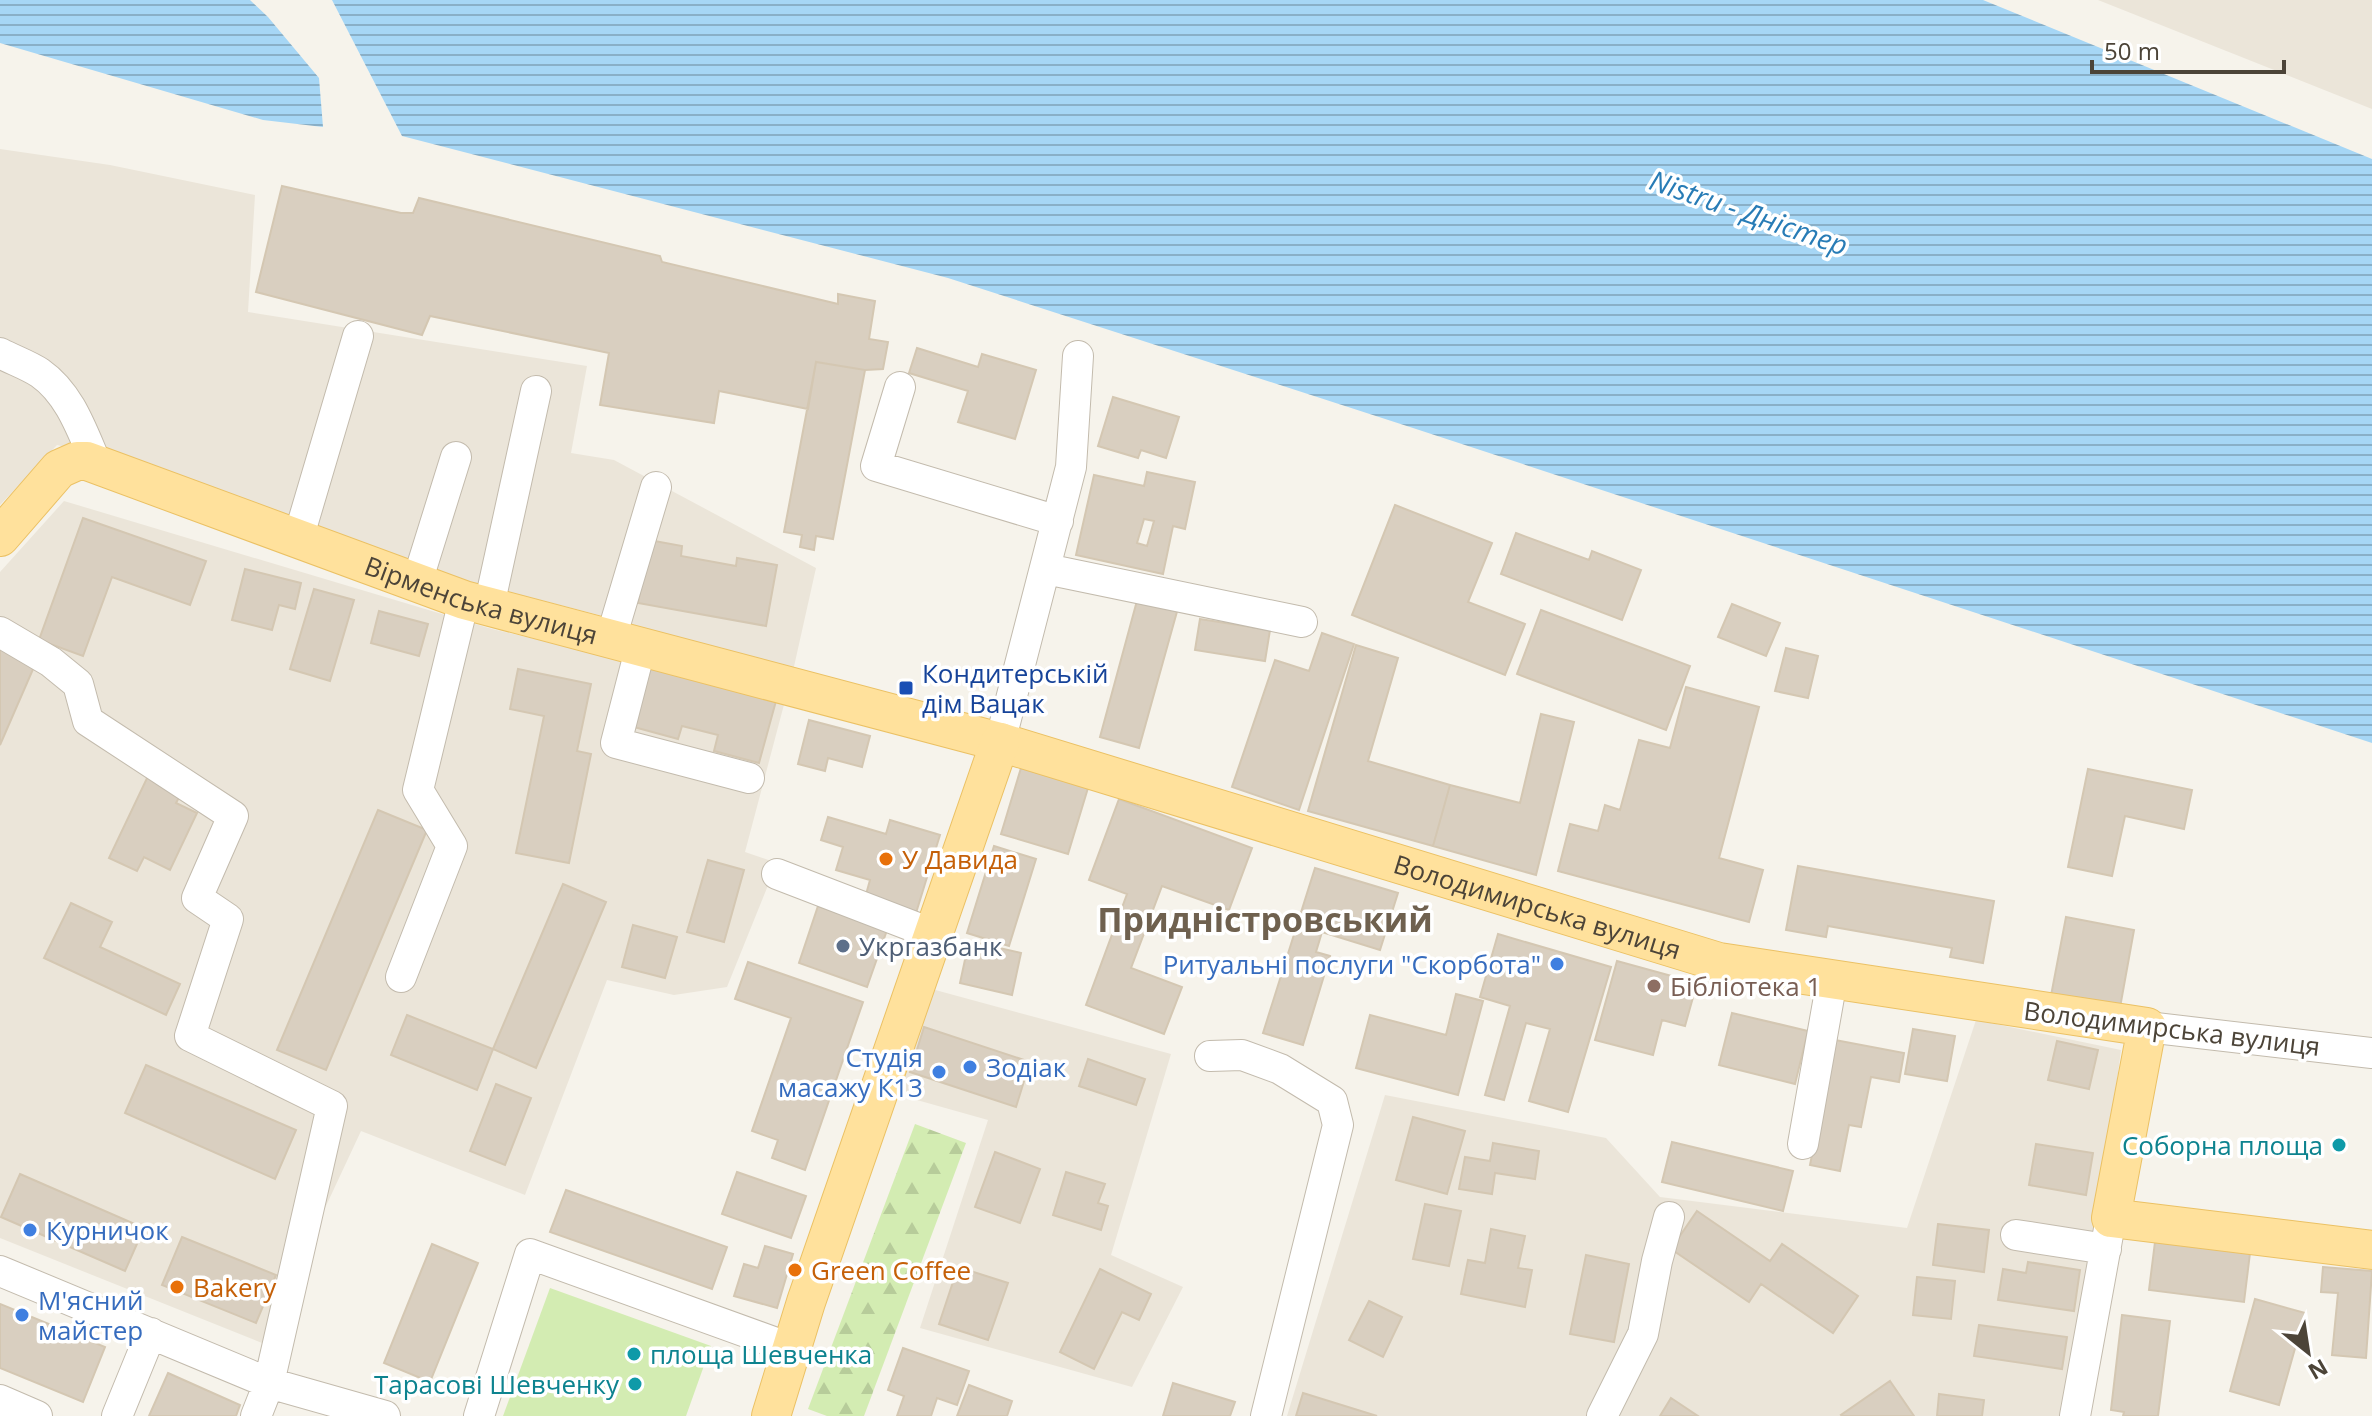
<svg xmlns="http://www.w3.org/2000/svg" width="2372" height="1416" font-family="'Open Sans',sans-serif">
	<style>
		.residential { fill: #ebe5d9 }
		.forest { fill: url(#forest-firs) }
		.park { fill: #d3ecb2 }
		.water { fill: url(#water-rules) }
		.building { fill: #d9cfc0; stroke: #d4c7b2; stroke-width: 2; fill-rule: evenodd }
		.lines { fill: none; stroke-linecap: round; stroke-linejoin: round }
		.minor-casing { stroke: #c3bbad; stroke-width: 32 }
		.major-casing { stroke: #ebc164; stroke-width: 40 }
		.minor { stroke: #fff; stroke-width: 30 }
		.major { stroke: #ffe19c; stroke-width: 38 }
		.transit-dot { fill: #1a4fb4; stroke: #fff; stroke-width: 3 }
		.food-dot { fill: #e8710a; stroke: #fff; stroke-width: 3 }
		.service-dot { fill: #5c6f8a; stroke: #fff; stroke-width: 3 }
		.shop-dot { fill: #3f7fe0; stroke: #fff; stroke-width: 3 }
		.education-dot { fill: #8d6e63; stroke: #fff; stroke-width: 3 }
		.culture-dot { fill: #0f9aa8; stroke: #fff; stroke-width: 3 }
		.labels { text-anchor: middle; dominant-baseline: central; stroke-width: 7; stroke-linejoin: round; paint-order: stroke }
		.street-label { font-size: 26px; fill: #4c4438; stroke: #fff }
		.transit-label { font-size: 26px; fill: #164399; stroke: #fff; text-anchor: start }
		.food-label { font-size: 26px; fill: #c56008; stroke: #fff; text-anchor: start }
		.service-label { font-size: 26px; fill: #4e5e75; stroke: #fff; text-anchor: start }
		.shop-label { font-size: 26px; fill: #366cbe; stroke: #fff; text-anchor: start }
		.education-label { font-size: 26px; fill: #785e54; stroke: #fff; text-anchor: start }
		.culture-label { font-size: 26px; fill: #0d838f; stroke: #fff; text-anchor: end }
		.water-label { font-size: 28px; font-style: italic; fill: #287cb6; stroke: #fff }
		.district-label { font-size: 34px; font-weight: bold; fill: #6f614f; stroke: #fff }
	</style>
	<defs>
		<pattern id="forest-firs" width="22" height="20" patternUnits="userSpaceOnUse" patternTransform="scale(2)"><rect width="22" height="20" fill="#d3ecb2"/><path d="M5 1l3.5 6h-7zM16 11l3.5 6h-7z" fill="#b7cc9a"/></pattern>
		<pattern id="water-rules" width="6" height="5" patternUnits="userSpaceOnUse" patternTransform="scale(2)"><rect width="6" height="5" fill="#a6d6f5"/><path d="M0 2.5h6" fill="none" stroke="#89afc7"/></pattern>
	</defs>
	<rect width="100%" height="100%" fill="#f6f3eb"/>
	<path class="residential" d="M 2099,0 L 2372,0 L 2372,109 L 2098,0 Z
		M 0,149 L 110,165 L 255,195 L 248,312 L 587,366 L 571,453 L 614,460 L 816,568 L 793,671 L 599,615 L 412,567 L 157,466 L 57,445 L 0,505 Z
		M 64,501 L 492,629 L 786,697 L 745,852 L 777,863 L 727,987 L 674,995 L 607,980 L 525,1195 L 361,1131 L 262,1343 L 0,1238 L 0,572 Z
		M 928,988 L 1171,1054 L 1111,1255 L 1183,1287 L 1132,1387 L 920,1328 L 988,1120 L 892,1093 Z
		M 1976,1020 L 2121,1050 L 2091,1281 L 2070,1416 L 1287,1416 L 1385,1095 L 1606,1138 L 1660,1197 L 1907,1228 Z"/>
	<path class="forest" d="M 915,1124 L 966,1143 L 864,1416 L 827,1416 L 808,1409 Z"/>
	<path class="park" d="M 550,1288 L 711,1346 L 686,1416 L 503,1416 Z"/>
	<path class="water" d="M 0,0 L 250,0 L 268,17 L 319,78 L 323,127 L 263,120 L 0,43 Z
		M 332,0 L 1983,0 L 2372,159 L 2372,743 L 1413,428 L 948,278 L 402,136 Z"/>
	<path class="building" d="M 282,186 L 401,213 L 413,213 L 419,198 L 660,256 L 662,262 L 838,304 L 838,294 L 875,301 L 869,339 L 888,342 L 883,369 L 865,370 L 816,362 L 808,409 L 719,391 L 714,423 L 600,405 L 609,353 L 430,316 L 422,335 L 256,292 Z
		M 917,348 L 978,367 L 982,354 L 1036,370 L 1015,439 L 958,422 L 968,391 L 909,373 Z
		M 816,362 L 865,370 L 833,539 L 816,536 L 814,550 L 800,547 L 802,535 L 784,532 Z
		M 1113,397 L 1179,417 L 1166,458 L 1141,450 L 1138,458 L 1098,446 Z
		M 1147,472 L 1195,482 L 1185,529 L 1173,526 L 1163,574 L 1076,555 L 1094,475 L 1144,486 ZM 1144,519 L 1154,521 L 1147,546 L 1137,543 Z
		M 1395,505 L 1492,543 L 1468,602 L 1525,624 L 1505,675 L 1352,615 Z
		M 83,518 L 206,561 L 190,605 L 112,577 L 83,656 L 39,640 Z
		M 1516,533 L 1589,560 L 1592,551 L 1641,570 L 1622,620 L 1501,574 Z
		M 649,540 L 682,546 L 681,556 L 736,566 L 737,558 L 777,565 L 766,626 L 638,603 Z
		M 245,569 L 301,583 L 295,609 L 279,605 L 272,630 L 232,620 Z
		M 314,589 L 354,600 L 330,681 L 290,669 Z
		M 1138,597 L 1178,608 L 1139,748 L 1100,737 Z
		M 1732,604 L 1780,623 L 1766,656 L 1718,637 Z
		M 1541,610 L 1690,666 L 1666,730 L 1517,674 Z
		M 379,611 L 428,624 L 419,656 L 371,643 Z
		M 1200,619 L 1270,630 L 1265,661 L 1195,650 Z
		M 1322,633 L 1354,644 L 1299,810 L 1232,787 L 1275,660 L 1309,671 Z
		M 0,644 L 37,660 L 0,745 Z
		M 1356,645 L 1398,658 L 1368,761 L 1450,785 L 1433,846 L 1308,811 Z
		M 1786,648 L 1818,656 L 1808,698 L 1775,691 Z
		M 650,668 L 776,701 L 759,763 L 714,751 L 718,735 L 682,726 L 678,739 L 634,727 Z
		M 518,669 L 591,684 L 577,751 L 591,754 L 569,863 L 516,853 L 544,716 L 510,709 Z
		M 1686,687 L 1759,707 L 1719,858 L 1763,870 L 1749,922 L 1558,871 L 1570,824 L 1598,831 L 1605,805 L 1620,810 L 1639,740 L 1670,748 Z
		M 1541,714 L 1574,722 L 1536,875 L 1433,846 L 1450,785 L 1520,803 Z
		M 809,720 L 870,736 L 862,767 L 828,758 L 825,771 L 798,764 Z
		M 1021,768 L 1088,788 L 1068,854 L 1001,834 Z
		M 2088,769 L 2192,790 L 2184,829 L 2125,816 L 2112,876 L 2068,867 Z
		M 148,776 L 182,792 L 176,803 L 197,813 L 170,870 L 144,857 L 137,871 L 109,858 Z
		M 1119,799 L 1252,848 L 1229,910 L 1162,886 L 1131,968 L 1182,987 L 1164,1034 L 1086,1005 L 1127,894 L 1089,880 Z
		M 378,810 L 427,830 L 326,1070 L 277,1050 Z
		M 828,817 L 886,834 L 890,820 L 940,835 L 916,913 L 865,898 L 870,880 L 836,870 L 843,847 L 821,840 Z
		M 994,846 L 1036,859 L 1009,946 L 967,933 Z
		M 708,860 L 744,870 L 724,942 L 687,932 Z
		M 1798,866 L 1994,901 L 1983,963 L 1950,957 L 1952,948 L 1828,926 L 1826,937 L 1786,930 Z
		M 1315,868 L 1398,893 L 1380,950 L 1322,932 L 1316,952 L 1330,956 L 1303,1045 L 1263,1033 Z
		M 563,884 L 606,902 L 536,1068 L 493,1049 Z
		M 71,903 L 112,922 L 100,947 L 180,984 L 166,1015 L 44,958 Z
		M 818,906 L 887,930 L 867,987 L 799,963 Z
		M 2066,917 L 2134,930 L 2119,1013 L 2050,1001 Z
		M 633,925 L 677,937 L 665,978 L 622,967 Z
		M 1498,934 L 1611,967 L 1568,1112 L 1529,1101 L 1550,1029 L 1526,1023 L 1504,1100 L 1485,1095 L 1510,1006 L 1480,997 Z
		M 969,941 L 1021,953 L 1012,995 L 960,983 Z
		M 1617,961 L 1697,983 L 1685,1026 L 1662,1020 L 1653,1055 L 1595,1040 Z
		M 748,962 L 863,1002 L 805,1170 L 772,1158 L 778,1140 L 752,1131 L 791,1018 L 735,999 Z
		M 1456,994 L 1483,1001 L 1458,1095 L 1356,1068 L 1370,1015 L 1446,1035 Z
		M 1732,1013 L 1808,1031 L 1795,1084 L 1719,1065 Z
		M 407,1015 L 493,1049 L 477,1090 L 391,1055 Z
		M 924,1027 L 1030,1062 L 1016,1107 L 910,1072 Z
		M 1913,1029 L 1955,1036 L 1947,1081 L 1905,1074 Z
		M 1835,1040 L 1904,1053 L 1899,1082 L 1871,1077 L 1861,1127 L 1849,1125 L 1840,1171 L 1810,1165 Z
		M 2057,1041 L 2098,1050 L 2089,1089 L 2048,1080 Z
		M 1088,1059 L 1145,1079 L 1136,1105 L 1079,1086 Z
		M 146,1065 L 296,1130 L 275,1179 L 125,1113 Z
		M 496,1084 L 531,1098 L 505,1165 L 470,1151 Z
		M 1413,1117 L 1465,1131 L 1447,1194 L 1396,1180 Z
		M 1672,1142 L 1793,1171 L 1783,1211 L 1662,1182 Z
		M 1493,1143 L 1539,1151 L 1535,1179 L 1495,1173 L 1492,1194 L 1459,1189 L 1465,1157 L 1490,1161 Z
		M 2036,1144 L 2093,1153 L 2086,1195 L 2029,1185 Z
		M 995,1152 L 1040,1169 L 1020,1223 L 975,1207 Z
		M 737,1172 L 806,1196 L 791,1238 L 722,1214 Z
		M 1066,1172 L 1105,1184 L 1098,1203 L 1108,1206 L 1101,1230 L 1053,1215 Z
		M 20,1174 L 144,1228 L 125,1271 L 1,1217 Z
		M 566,1190 L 727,1247 L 712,1289 L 550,1232 Z
		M 1425,1204 L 1461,1211 L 1449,1266 L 1413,1259 Z
		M 1697,1211 L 1770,1261 L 1782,1244 L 1858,1296 L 1833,1333 L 1761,1284 L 1749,1302 L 1671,1249 Z
		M 1938,1224 L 1989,1230 L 1984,1272 L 1933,1265 Z
		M 1491,1229 L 1525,1236 L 1518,1268 L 1532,1270 L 1525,1307 L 1461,1294 L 1468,1260 L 1485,1263 Z
		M 182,1237 L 276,1275 L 256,1323 L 162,1285 Z
		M 2155,1242 L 2250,1253 L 2244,1302 L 2149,1290 Z
		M 432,1244 L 478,1263 L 430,1382 L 384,1363 Z
		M 765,1246 L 793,1254 L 777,1308 L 734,1296 L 744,1264 L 758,1268 Z
		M 1586,1255 L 1629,1264 L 1614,1342 L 1570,1334 Z
		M 2028,1262 L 2080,1270 L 2074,1311 L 1998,1300 L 2003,1269 L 2026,1273 Z
		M 958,1267 L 1008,1283 L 988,1340 L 939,1324 Z
		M 2323,1267 L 2372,1271 L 2366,1358 L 2332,1355 L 2338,1293 L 2321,1292 Z
		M 1100,1269 L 1151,1294 L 1139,1320 L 1122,1312 L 1094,1369 L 1060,1352 Z
		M 1917,1277 L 1955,1281 L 1951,1319 L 1913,1315 Z
		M 2255,1299 L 2305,1313 L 2279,1405 L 2230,1391 Z
		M 1369,1301 L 1402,1317 L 1383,1357 L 1349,1340 Z
		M 0,1304 L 105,1347 L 83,1402 L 0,1368 Z
		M 2122,1315 L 2170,1321 L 2158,1416 L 2123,1416 L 2124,1412 L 2111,1410 Z
		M 1979,1325 L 2067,1337 L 2062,1369 L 1974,1356 Z
		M 903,1348 L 969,1371 L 957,1405 L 937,1398 L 931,1416 L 897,1416 L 904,1396 L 888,1390 Z
		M 168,1373 L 240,1405 L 236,1416 L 149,1416 Z
		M 1890,1381 L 1914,1416 L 1842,1416 L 1841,1415 Z
		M 1173,1383 L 1235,1402 L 1230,1416 L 1163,1416 Z
		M 969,1385 L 1012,1401 L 1007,1416 L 957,1416 Z
		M 1303,1393 L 1377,1416 L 1296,1416 Z
		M 1939,1394 L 1984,1400 L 1982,1416 L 1937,1416 Z
		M 1671,1398 L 1698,1416 L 1660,1416 Z"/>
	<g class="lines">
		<defs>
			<path id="minor" d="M 0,353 C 13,360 28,365 40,373 C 70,394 82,431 96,463
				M 900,387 L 876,466 L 1058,521
				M 298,539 L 358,336
				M 1046,569 L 1302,622
				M 417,582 L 456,457
				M 489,606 L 536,391
				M 0,632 L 51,662 L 78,684 L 88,721 L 233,816 L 197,898 L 228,919 L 190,1036 L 332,1106 L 269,1383 L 256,1416
				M 611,638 L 656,487
				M 641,646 L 616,743 L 749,778
				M 1000,742 L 1071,467 L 1078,356
				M 777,874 L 933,934
				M 401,977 L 452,846 L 418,790 L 464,600
				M 2147,1027 L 2372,1053
				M 1210,1056 L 1242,1055 L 1280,1069 L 1332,1101 L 1338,1125 L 1266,1416
				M 1803,1144 L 1832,980
				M 2016,1235 L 2106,1249
				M 0,1271 L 269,1383 L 385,1416
				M 0,1400 L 37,1416
				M 117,1416 L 151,1333
				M 479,1416 L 530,1254 L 790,1348
				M 1602,1416 L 1643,1334 L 1657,1261 L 1669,1217
				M 2075,1416 L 2111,1218"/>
			<g id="major">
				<path id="s1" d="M 0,537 L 59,469 L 77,461 L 87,461 L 464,600 L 1000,742 L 1719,962 L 2147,1027 L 2111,1218 L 2372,1250"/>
				<path d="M 771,1416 L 806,1302 L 1000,742"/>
			</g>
		</defs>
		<use href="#minor" class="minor-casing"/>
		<use href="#major" class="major-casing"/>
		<use href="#minor" class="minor"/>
		<use href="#major" class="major"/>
	</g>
	<rect class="transit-dot" x="898" y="680" width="16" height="16" rx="4"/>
	<g class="food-dot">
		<circle cx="886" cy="859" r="8"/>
		<circle cx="795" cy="1270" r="8"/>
		<circle cx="177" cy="1287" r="8"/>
	</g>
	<circle class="service-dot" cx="843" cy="946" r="8"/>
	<g class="shop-dot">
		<circle cx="1557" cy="964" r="8"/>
		<circle cx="970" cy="1067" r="8"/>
		<circle cx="939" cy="1072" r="8"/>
		<circle cx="30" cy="1230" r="8"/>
		<circle cx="22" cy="1315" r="8"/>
	</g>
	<circle class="education-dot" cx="1654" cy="986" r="8"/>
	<g class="culture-dot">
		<circle cx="2339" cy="1145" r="8"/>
		<circle cx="634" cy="1354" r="8"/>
		<circle cx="635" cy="1384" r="8"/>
	</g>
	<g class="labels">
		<g class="street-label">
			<text stroke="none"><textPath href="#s1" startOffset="538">Вірменська вулиця</textPath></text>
			<text stroke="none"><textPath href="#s1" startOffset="1638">Володимирська вулиця</textPath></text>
			<text transform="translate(2172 1028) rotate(7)">Володимирська вулиця</text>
		</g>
		<g class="transit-label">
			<text x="922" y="673">Кондитерській<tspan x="922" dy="30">дім Вацак</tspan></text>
		</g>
		<g class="food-label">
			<text x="902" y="859">У Давида</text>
			<text x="811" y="1270">Green Coffee</text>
			<text x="193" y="1287">Bakery</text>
		</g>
		<g class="service-label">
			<text x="859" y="946">Укргазбанк</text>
		</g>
		<g class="shop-label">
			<text x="1541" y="964" text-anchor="end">Ритуальні послуги "Скорбота"</text>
			<text x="923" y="1057" text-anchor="end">Студія<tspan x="923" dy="30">масажу К13</tspan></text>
			<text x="986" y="1067">Зодіак</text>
			<text x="46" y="1230">Курничок</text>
			<text x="38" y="1300">М'ясний<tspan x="38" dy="30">майстер</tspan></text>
		</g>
		<g class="education-label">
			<text x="1670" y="986">Бібліотека 1</text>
		</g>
		<g class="culture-label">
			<text x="2323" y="1145">Соборна площа</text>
			<text x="650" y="1354" text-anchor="start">площа Шевченка</text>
			<text x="619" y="1384">Тарасові Шевченку</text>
		</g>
		<g class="water-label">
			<text transform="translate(1749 212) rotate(19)">Nistru - Дністер</text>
		</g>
		<g class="district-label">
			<text x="1265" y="919">Придністровський</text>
		</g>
	</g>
	<g transform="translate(2308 1352) rotate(150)" stroke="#ffffff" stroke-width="6" paint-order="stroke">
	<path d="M0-6L14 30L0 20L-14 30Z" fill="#4c4438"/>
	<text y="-12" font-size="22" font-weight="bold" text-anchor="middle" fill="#4c4438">N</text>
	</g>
	<path d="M2092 60v12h192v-12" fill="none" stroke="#4c4438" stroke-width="4"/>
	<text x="2104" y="60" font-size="24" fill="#4c4438" stroke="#ffffff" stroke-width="6" paint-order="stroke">50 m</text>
</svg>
